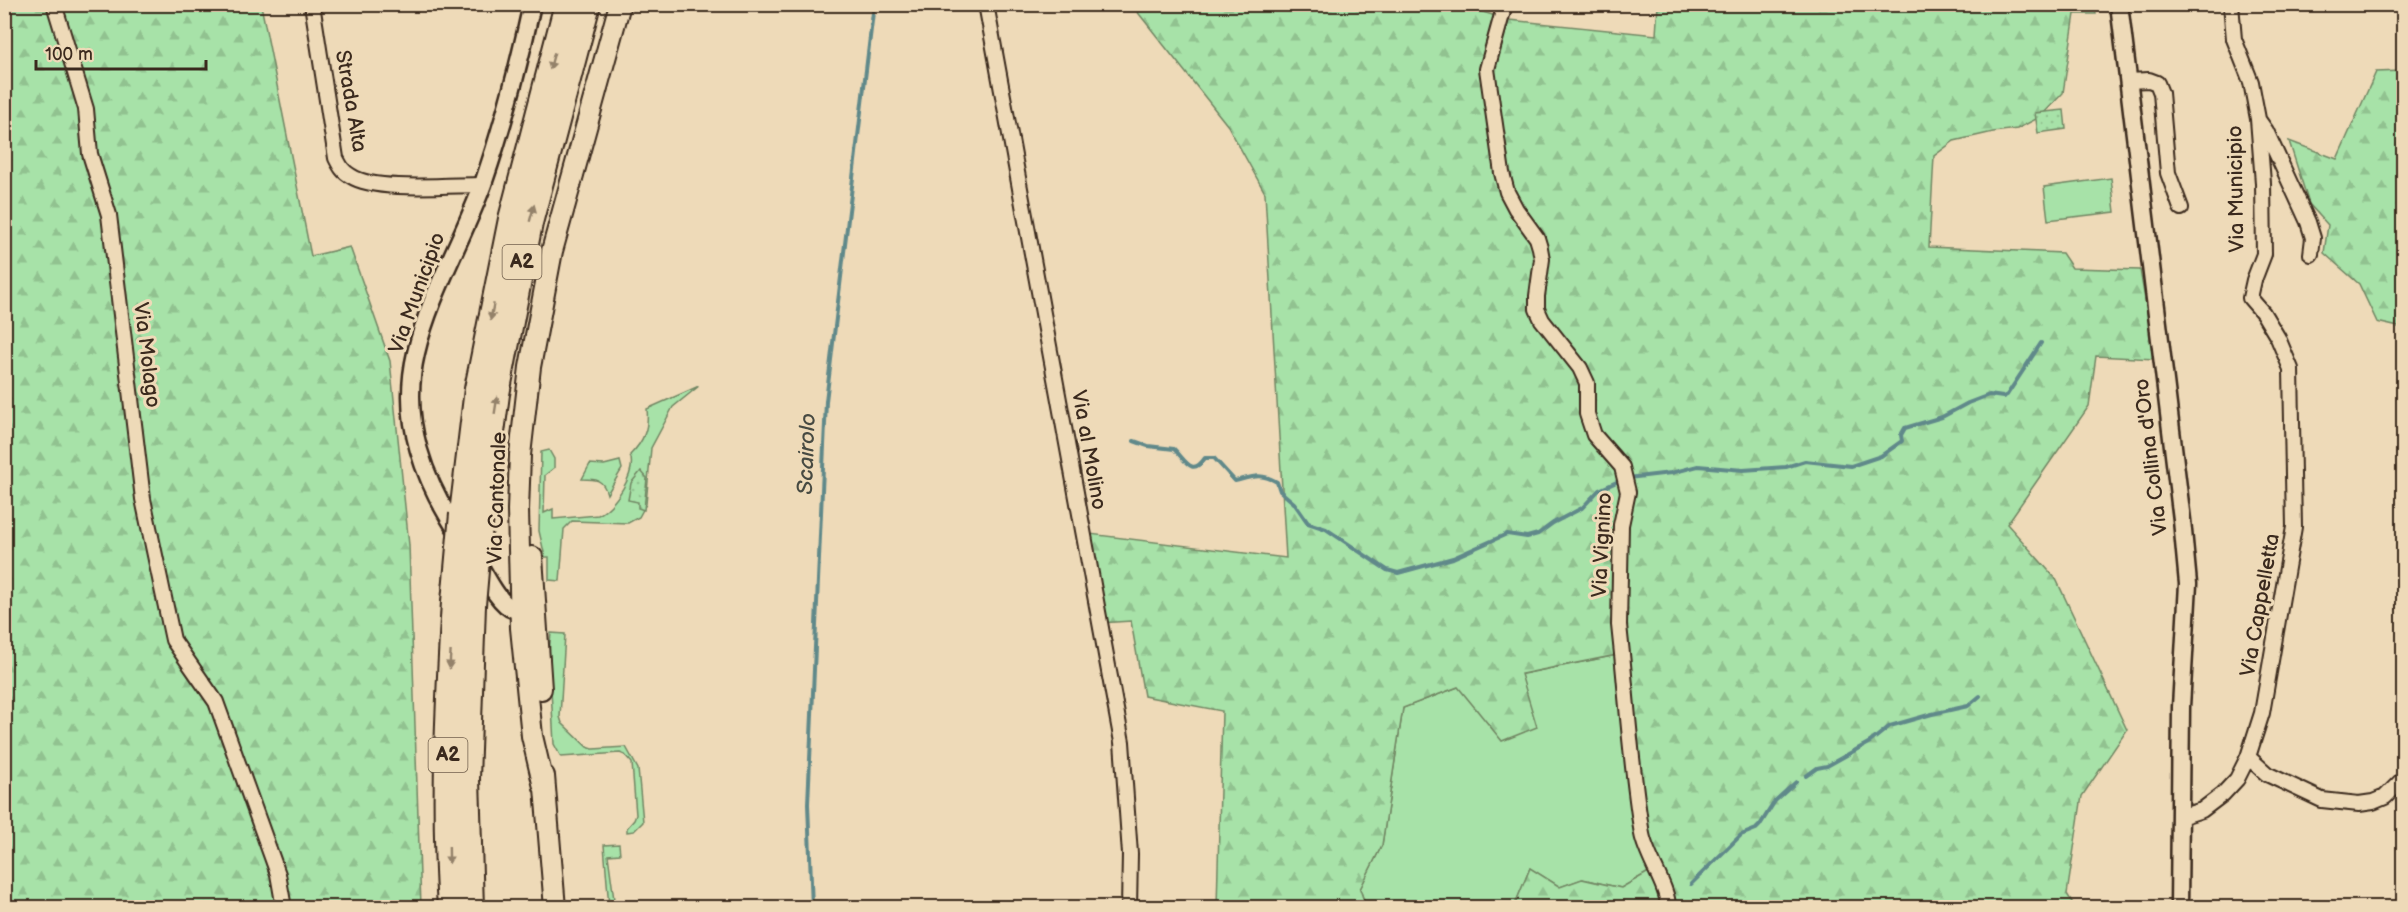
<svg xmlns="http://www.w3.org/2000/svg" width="2408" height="912" font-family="'Balsamiq Sans',sans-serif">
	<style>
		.grass { fill: #a7e2a8; stroke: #718663; stroke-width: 1.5 }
		.forest { fill: url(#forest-firs); stroke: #718663; stroke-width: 1.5 }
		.park { fill: url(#park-dots); stroke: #718663; stroke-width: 1.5 }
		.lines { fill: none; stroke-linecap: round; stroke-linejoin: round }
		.stream { stroke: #60898a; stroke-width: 4 }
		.minor-casing { stroke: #3b2a1e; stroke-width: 18 }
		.tertiary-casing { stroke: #3b2a1e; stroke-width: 21 }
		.secondary-casing { stroke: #3b2a1e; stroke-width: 24 }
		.motorway-casing { stroke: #3b2a1e; stroke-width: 28 }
		.minor { stroke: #eedab8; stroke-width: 14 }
		.tertiary { stroke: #eedab8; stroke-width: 16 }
		.secondary { stroke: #eedab8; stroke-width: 20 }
		.motorway { stroke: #eedab8; stroke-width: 24 }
		.motorway-bridge-casing { stroke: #3b2a1e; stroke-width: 28; stroke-linecap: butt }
		.motorway-bridge { stroke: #eedab8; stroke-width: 24 }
		.oneway { fill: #94826b }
		.labels { text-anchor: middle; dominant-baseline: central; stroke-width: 6; stroke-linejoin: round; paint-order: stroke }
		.shield { fill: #eedab8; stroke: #715f4c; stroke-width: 1.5 }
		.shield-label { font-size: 20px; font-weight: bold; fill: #3b2a1e }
		.street-label { font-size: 21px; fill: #3b2a1e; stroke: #eedab8 }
		.water-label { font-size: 22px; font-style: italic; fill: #474a42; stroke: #eedab8 }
	</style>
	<defs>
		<pattern id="forest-firs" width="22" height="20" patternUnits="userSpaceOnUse" patternTransform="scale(1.5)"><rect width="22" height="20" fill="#a7e2a8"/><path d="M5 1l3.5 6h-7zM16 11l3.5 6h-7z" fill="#91c290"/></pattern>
		<pattern id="park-dots" width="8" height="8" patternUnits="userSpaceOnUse" patternTransform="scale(1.5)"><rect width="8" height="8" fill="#a7e2a8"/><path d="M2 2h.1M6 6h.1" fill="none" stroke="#91c290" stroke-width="1.8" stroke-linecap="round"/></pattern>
	</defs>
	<rect width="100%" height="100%" fill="#eedab8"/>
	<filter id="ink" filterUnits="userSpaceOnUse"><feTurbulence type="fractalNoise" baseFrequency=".0167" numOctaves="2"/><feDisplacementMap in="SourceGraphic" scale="12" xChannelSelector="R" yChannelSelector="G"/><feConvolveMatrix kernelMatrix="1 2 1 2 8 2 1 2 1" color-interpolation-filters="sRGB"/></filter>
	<g filter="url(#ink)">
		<path class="grass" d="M 2111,178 L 2115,212 L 2048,220 L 2044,187 Z
			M 699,386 L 673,407 L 651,448 L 646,504 L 639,517 L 628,523 L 572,521 L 564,529 L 560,581 L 549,580 L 549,557 L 545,557 L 539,531 L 541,452 L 549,450 L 554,459 L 554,468 L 545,475 L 544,513 L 553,509 L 553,519 L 598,515 C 615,507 637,472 630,455 C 644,441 649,428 647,409 Z
			M 620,461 L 622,469 L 607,494 C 603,479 596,479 582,479 L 590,464 L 604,465 Z
			M 551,633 L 565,634 L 560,717 L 562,723 L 587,747 L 593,749 L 626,747 L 638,769 L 643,822 L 634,831 L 627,832 L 627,828 L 634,820 L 636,815 L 632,763 L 625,755 L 620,753 L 561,757 L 554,744 L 549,652 Z
			M 1622,654 L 1654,869 L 1621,888 L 1583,879 L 1560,887 L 1530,868 L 1514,907 L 1366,907 L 1360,889 L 1382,845 L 1403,708 L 1458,687 Z
			M 619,844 L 620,854 L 608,855 L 615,907 L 609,907 L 604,845 Z"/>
		<path class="forest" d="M 5,5 L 261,5 L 311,256 L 350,247 L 390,361 L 409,545 L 421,907 L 5,908 Z
			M 1132,5 L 1460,5 L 1509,20 L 1656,35 L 1658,5 L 2094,5 L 2096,14 L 2075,14 L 2063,93 L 2040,117 L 2017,129 L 1993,132 L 1954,141 L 1934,156 L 1929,247 L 2062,253 L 2072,268 L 2140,270 L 2155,359 L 2096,356 L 2089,406 L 2007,524 L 2056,579 L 2127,730 L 2082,796 L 2067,894 L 2075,907 L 1514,907 L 1530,868 L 1560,887 L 1582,879 L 1621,888 L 1654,869 L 1622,654 L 1521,674 L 1537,727 L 1502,741 L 1458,687 L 1403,708 L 1382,845 L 1360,889 L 1366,907 L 1217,907 L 1222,711 L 1144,696 L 1131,621 L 1100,623 L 1082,533 L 1286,558 L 1265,193 L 1228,126 Z
			M 2403,71 L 2404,71 L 2403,328 L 2377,322 L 2359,284 L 2324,253 L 2328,225 L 2309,204 L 2289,141 L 2337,159 L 2376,72 Z"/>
		<path class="park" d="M 2064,110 L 2066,129 L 2038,133 L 2035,113 Z
			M 641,471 L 647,478 L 644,510 L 638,508 L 638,502 L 628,500 L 631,483 Z"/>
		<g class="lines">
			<path class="stream" d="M 1134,441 L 1148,446 L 1174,449 C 1186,461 1192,477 1205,458 L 1214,458 L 1235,481 C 1252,477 1260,472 1277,482 L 1280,491 L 1294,503 L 1308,523 L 1326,529 L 1387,570 L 1398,573 L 1453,558 L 1507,534 L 1527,537 L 1538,534 L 1553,523 L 1582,508 L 1599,490 L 1621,480
				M 1628,478 L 1671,473 L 1698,466 L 1743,470 L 1786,467 L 1805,461 L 1851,466 L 1881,456 L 1902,441 L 1901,435 L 1905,428 L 1942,417 L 1968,403 L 1989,395 L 2003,397 L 2007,395 L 2041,343
				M 1806,776 L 1817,768 L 1827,766 L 1870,742 L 1890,726 L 1932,714 L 1968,706 L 1980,696
				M 1691,884 L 1741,835 L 1756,829 L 1760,825 L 1775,801 L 1796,782
				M 812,908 L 808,804 L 826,401 L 874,4"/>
			<defs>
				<path id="minor" d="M 54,4 L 86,109 L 90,154 L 109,215 L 143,499 L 173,640 L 216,702 L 278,874 L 284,908
					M 312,4 L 336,158 C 340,166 343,172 351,176 C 375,192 451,185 482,185
					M 986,4 L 1122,742 L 1130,854 L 1129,908
					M 1505,4 L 1487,69 L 1502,173 L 1507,192 L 1516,209 L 1537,238 L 1540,248 L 1542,259 L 1537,296 L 1537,309 L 1542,320 L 1580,368 L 1587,383 L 1587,414 L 1594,435 L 1622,467 L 1628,492 L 1621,525 L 1619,625 L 1622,654 C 1628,714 1632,775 1642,834 C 1646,857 1669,888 1668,908
					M 2128,81 L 2149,80 L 2157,83 L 2161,93 L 2168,173 L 2181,208
					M 2259,121 L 2266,131 L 2308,222 L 2313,238 L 2311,254
					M 2248,757 L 2267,774 L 2322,800 L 2359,804 L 2373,802 L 2385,797 L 2404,778
					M 2180,817 L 2202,810 L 2223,794 L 2237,779 L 2248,757 L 2262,713 L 2294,527 L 2291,369 L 2278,338 L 2263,313 L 2250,298 L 2254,280 L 2264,254 L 2263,183 L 2258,119 L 2251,82 L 2234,39 L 2231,4"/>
				<path id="tertiary" d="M 2119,4 L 2182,520 L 2188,584 L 2181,707 L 2179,908
					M 461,537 C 424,481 400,421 416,353 C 429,296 463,239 483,184 C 503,126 519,65 532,4
					M 475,558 C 484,572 498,604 513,609 C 519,611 527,611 533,612"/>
				<path id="secondary" d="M 532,557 L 541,689
					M 544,776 L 555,908
					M 544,787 L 532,736 L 521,628 L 518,510 L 520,455 L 530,367 L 552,251 L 620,4"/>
				<path id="motorway" d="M 462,514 L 477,389 L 511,219 L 567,4
					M 480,525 L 497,394 L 530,223 L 588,4
					M 450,908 C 443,806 448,703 454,602
					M 471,908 L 467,779 L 473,605"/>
			</defs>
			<use href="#minor" class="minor-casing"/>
			<use href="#tertiary" class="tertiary-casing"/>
			<use href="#secondary" class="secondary-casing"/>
			<use href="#motorway" class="motorway-casing"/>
			<use href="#minor" class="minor"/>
			<use href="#tertiary" class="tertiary"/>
			<use href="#secondary" class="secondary"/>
			<use href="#motorway" class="motorway"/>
			<defs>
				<path id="motorway-bridge" d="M 454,602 L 462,514
					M 473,605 L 480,525"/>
			</defs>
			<use href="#motorway-bridge" class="motorway-bridge-casing"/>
			<use href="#motorway-bridge" class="motorway-bridge"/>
		</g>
		<defs><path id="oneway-solid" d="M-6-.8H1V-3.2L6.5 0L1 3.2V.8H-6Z" transform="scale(1.5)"/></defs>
		<g class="oneway">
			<use href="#oneway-solid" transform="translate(552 61) rotate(105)"/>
			<use href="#oneway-solid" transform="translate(532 213) rotate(-75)"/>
			<use href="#oneway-solid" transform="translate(492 312) rotate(101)"/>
			<use href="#oneway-solid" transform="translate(496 405) rotate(-81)"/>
			<use href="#oneway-solid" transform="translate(450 660) rotate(94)"/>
			<use href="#oneway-solid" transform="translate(449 855) rotate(89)"/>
		</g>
	</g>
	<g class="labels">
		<g class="shield">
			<rect x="502.5" y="245" width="39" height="34" rx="4.5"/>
			<rect x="428.5" y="738" width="39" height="34" rx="4.5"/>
		</g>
		<g class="shield-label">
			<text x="522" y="262">A2</text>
			<text x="448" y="755">A2</text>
		</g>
		<g class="street-label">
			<text transform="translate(351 101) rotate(80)">Strada Alta</text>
			<text transform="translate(2236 189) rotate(-91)">Via Municipio</text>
			<text transform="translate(417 293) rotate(-70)">Via Municipio</text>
			<text transform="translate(147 355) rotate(83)">Via Molago</text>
			<text transform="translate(1089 450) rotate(80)">Via al Molino</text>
			<text transform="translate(2151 457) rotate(-97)">Via Collina d'Oro</text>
			<text transform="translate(497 498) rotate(-88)">Via Cantonale</text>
			<text transform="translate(1602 545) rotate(-87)">Via Vignino</text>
			<text transform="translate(2260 605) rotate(-80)">Via Cappelletta</text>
		</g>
		<g class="water-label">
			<text transform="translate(807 454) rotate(-88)">Scairolo</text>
		</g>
	</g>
	<rect width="2408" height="912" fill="none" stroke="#eedab8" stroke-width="24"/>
	<rect x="12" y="12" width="2384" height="888" fill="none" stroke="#3b2a1e" stroke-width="2" filter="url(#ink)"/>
	<path d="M36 60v9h170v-9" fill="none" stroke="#3b2a1e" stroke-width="3"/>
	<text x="45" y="60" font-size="18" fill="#3b2a1e" stroke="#eedab8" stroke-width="4.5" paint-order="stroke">100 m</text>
</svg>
